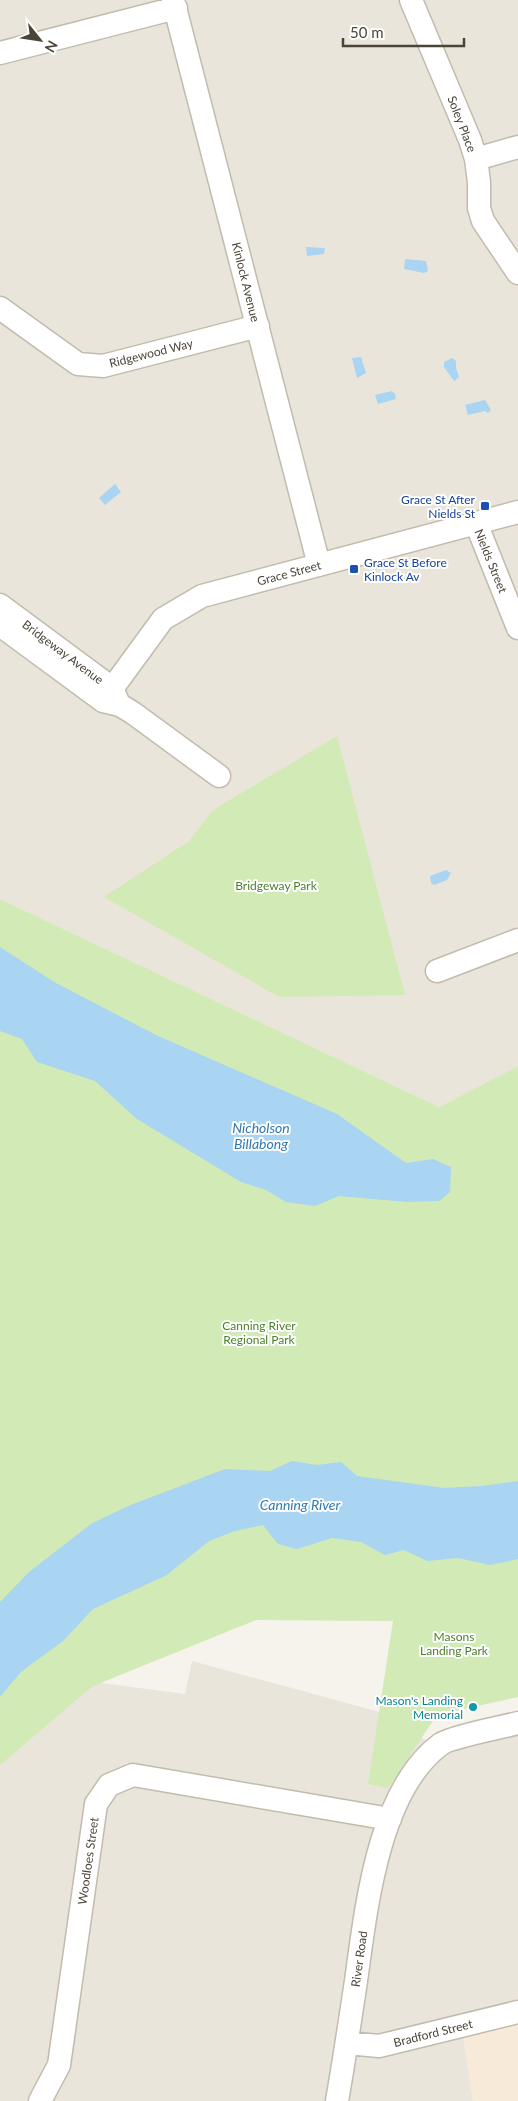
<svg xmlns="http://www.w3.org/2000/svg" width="518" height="2101" font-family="Lato,sans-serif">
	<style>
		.residential { fill: #eae5da }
		.commercial { fill: #f7ead8 }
		.green { fill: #d2eab5 }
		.water { fill: #a9d4f2 }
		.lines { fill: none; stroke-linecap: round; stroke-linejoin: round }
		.minor-casing { stroke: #c2bbae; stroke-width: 25 }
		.minor { stroke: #fff; stroke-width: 22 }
		.transit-dot { fill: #1a4fb4; stroke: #fff; stroke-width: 2 }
		.culture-dot { fill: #0f9aa8; stroke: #fff; stroke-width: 2 }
		.labels { text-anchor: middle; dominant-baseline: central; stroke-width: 4; stroke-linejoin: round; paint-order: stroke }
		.street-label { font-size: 12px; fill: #4b4439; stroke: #fff }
		.transit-label { font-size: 12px; fill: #164399; stroke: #fff; text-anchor: end }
		.park-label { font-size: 12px; fill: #4a7f2a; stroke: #fff }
		.culture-label { font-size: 12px; fill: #0d838f; stroke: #fff; text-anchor: end }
		.water-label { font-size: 14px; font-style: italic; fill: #2e7ab2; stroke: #fff }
	</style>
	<rect width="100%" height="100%" fill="#f6f3ec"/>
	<path class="residential" d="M 0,0 L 518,0 L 518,1066 L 439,1107 L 0,899 Z
		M 192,1661 L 387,1714 L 425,1740 L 518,1715 L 518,2022 L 463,2035 L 473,2101 L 0,2101 L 0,1761 L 94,1682 L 185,1694 Z"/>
	<path class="commercial" d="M 518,2022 L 518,2101 L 473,2101 L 463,2035 Z"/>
	<path class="green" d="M 337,736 L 405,995 L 279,997 L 104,897 L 189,841 L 213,810 Z
		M 0,899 L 439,1107 L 518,1066 L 518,1697 L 437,1715 L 388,1788 L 368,1784 L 393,1621 L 256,1620 L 93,1686 L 0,1765 Z"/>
	<path class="water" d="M 306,247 L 325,248 L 324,254 L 307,256 Z
		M 405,259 L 426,261 L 428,271 L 424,273 L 404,269 Z
		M 361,357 L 366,373 L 357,378 L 352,358 Z
		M 452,358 L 456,361 L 456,368 L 459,377 L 454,381 L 444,367 L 444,362 Z
		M 392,391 L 395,394 L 396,399 L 378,404 L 375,395 Z
		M 485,400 L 491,410 L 488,413 L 485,411 L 468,415 L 465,405 Z
		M 115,484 L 121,492 L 105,505 L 99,498 Z
		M 446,870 L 451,873 L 447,880 L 434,885 L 431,883 L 430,876 Z
		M 0,947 L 54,982 L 158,1036 L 337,1114 L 406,1163 L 433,1159 L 451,1167 L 450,1192 L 439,1201 L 407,1202 L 339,1196 L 315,1206 L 286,1202 L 266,1190 L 241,1182 L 137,1119 L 95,1081 L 37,1062 L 22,1039 L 0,1031 Z
		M 292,1461 L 317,1465 L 341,1462 L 357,1476 L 444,1488 L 482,1486 L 518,1481 L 518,1559 L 490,1565 L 458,1558 L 427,1561 L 404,1550 L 385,1555 L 361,1542 L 332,1538 L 297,1549 L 278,1544 L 263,1525 L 235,1531 L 209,1541 L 167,1575 L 93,1609 L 63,1641 L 21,1672 L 0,1697 L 0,1602 L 29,1572 L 91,1524 L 128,1506 L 225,1469 L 270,1471 Z"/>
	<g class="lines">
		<defs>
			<path id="minor" d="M 173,0 L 319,565
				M 411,0 L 470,140 L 476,159 L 479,182 L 479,208 L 483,221 L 518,273
				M 0,53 L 176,8
				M 476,159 L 518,147
				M 0,308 L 78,364 L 103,366 L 258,326
				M 476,523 L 518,628
				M 0,605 L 112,688 L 118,702
				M 0,625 L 103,701 L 120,705 L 133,713 L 219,776
				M 103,701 L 163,619 L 202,596 L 518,512
				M 437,971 L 518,940
				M 347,2043 L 379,2046 L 518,2012
				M 40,2101 L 59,2065 L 96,1804 L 109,1785 L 133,1775 L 390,1819
				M 337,2101 C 344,2061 350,2021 356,1981 C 366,1909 378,1790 441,1744 C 451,1737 503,1727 518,1723"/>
		</defs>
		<use href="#minor" class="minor-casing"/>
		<use href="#minor" class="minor"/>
	</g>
	<g class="transit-dot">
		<rect x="480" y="501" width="10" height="10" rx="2.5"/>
		<rect x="349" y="564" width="10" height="10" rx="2.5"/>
	</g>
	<circle class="culture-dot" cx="473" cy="1707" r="5"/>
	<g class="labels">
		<g class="street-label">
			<text transform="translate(462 124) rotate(69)">Soley Place</text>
			<text transform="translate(246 282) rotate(76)">Kinlock Avenue</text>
			<text transform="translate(151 353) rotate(-14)">Ridgewood Way</text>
			<text transform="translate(491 561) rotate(68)">Nields Street</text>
			<text transform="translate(289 573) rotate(-15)">Grace Street</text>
			<text transform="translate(63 652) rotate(37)">Bridgeway Avenue</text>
			<text transform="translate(88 1861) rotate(-82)">Woodloes Street</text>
			<text transform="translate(359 1959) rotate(-82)">River Road</text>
			<text transform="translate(433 2033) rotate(-14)">Bradford Street</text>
		</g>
		<g class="transit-label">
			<text x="475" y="499">Grace St After<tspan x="475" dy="14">Nields St</tspan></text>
			<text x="364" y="562" text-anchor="start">Grace St Before<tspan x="364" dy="14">Kinlock Av</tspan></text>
		</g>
		<g class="park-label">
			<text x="276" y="885">Bridgeway Park</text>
			<text x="259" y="1325">Canning River<tspan x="259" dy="14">Regional Park</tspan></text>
			<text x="454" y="1636">Masons<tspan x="454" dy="14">Landing Park</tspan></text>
		</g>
		<g class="culture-label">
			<text x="463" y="1700">Mason's Landing<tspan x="463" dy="14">Memorial</tspan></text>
		</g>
		<g class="water-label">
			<text x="261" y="1127">Nicholson<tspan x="261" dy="16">Billabong</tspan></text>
			<text x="300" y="1504">Canning River</text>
		</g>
	</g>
	<g transform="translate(40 40) rotate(120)" stroke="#ffffff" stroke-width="4" paint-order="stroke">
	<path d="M0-4L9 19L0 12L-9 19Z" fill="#4b4439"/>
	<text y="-8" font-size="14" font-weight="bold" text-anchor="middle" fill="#4b4439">N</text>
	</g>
	<path d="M343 38v8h121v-8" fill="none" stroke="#4b4439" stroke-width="2.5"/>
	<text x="350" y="38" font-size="15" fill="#4b4439" stroke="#ffffff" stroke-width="4" paint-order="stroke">50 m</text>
</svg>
